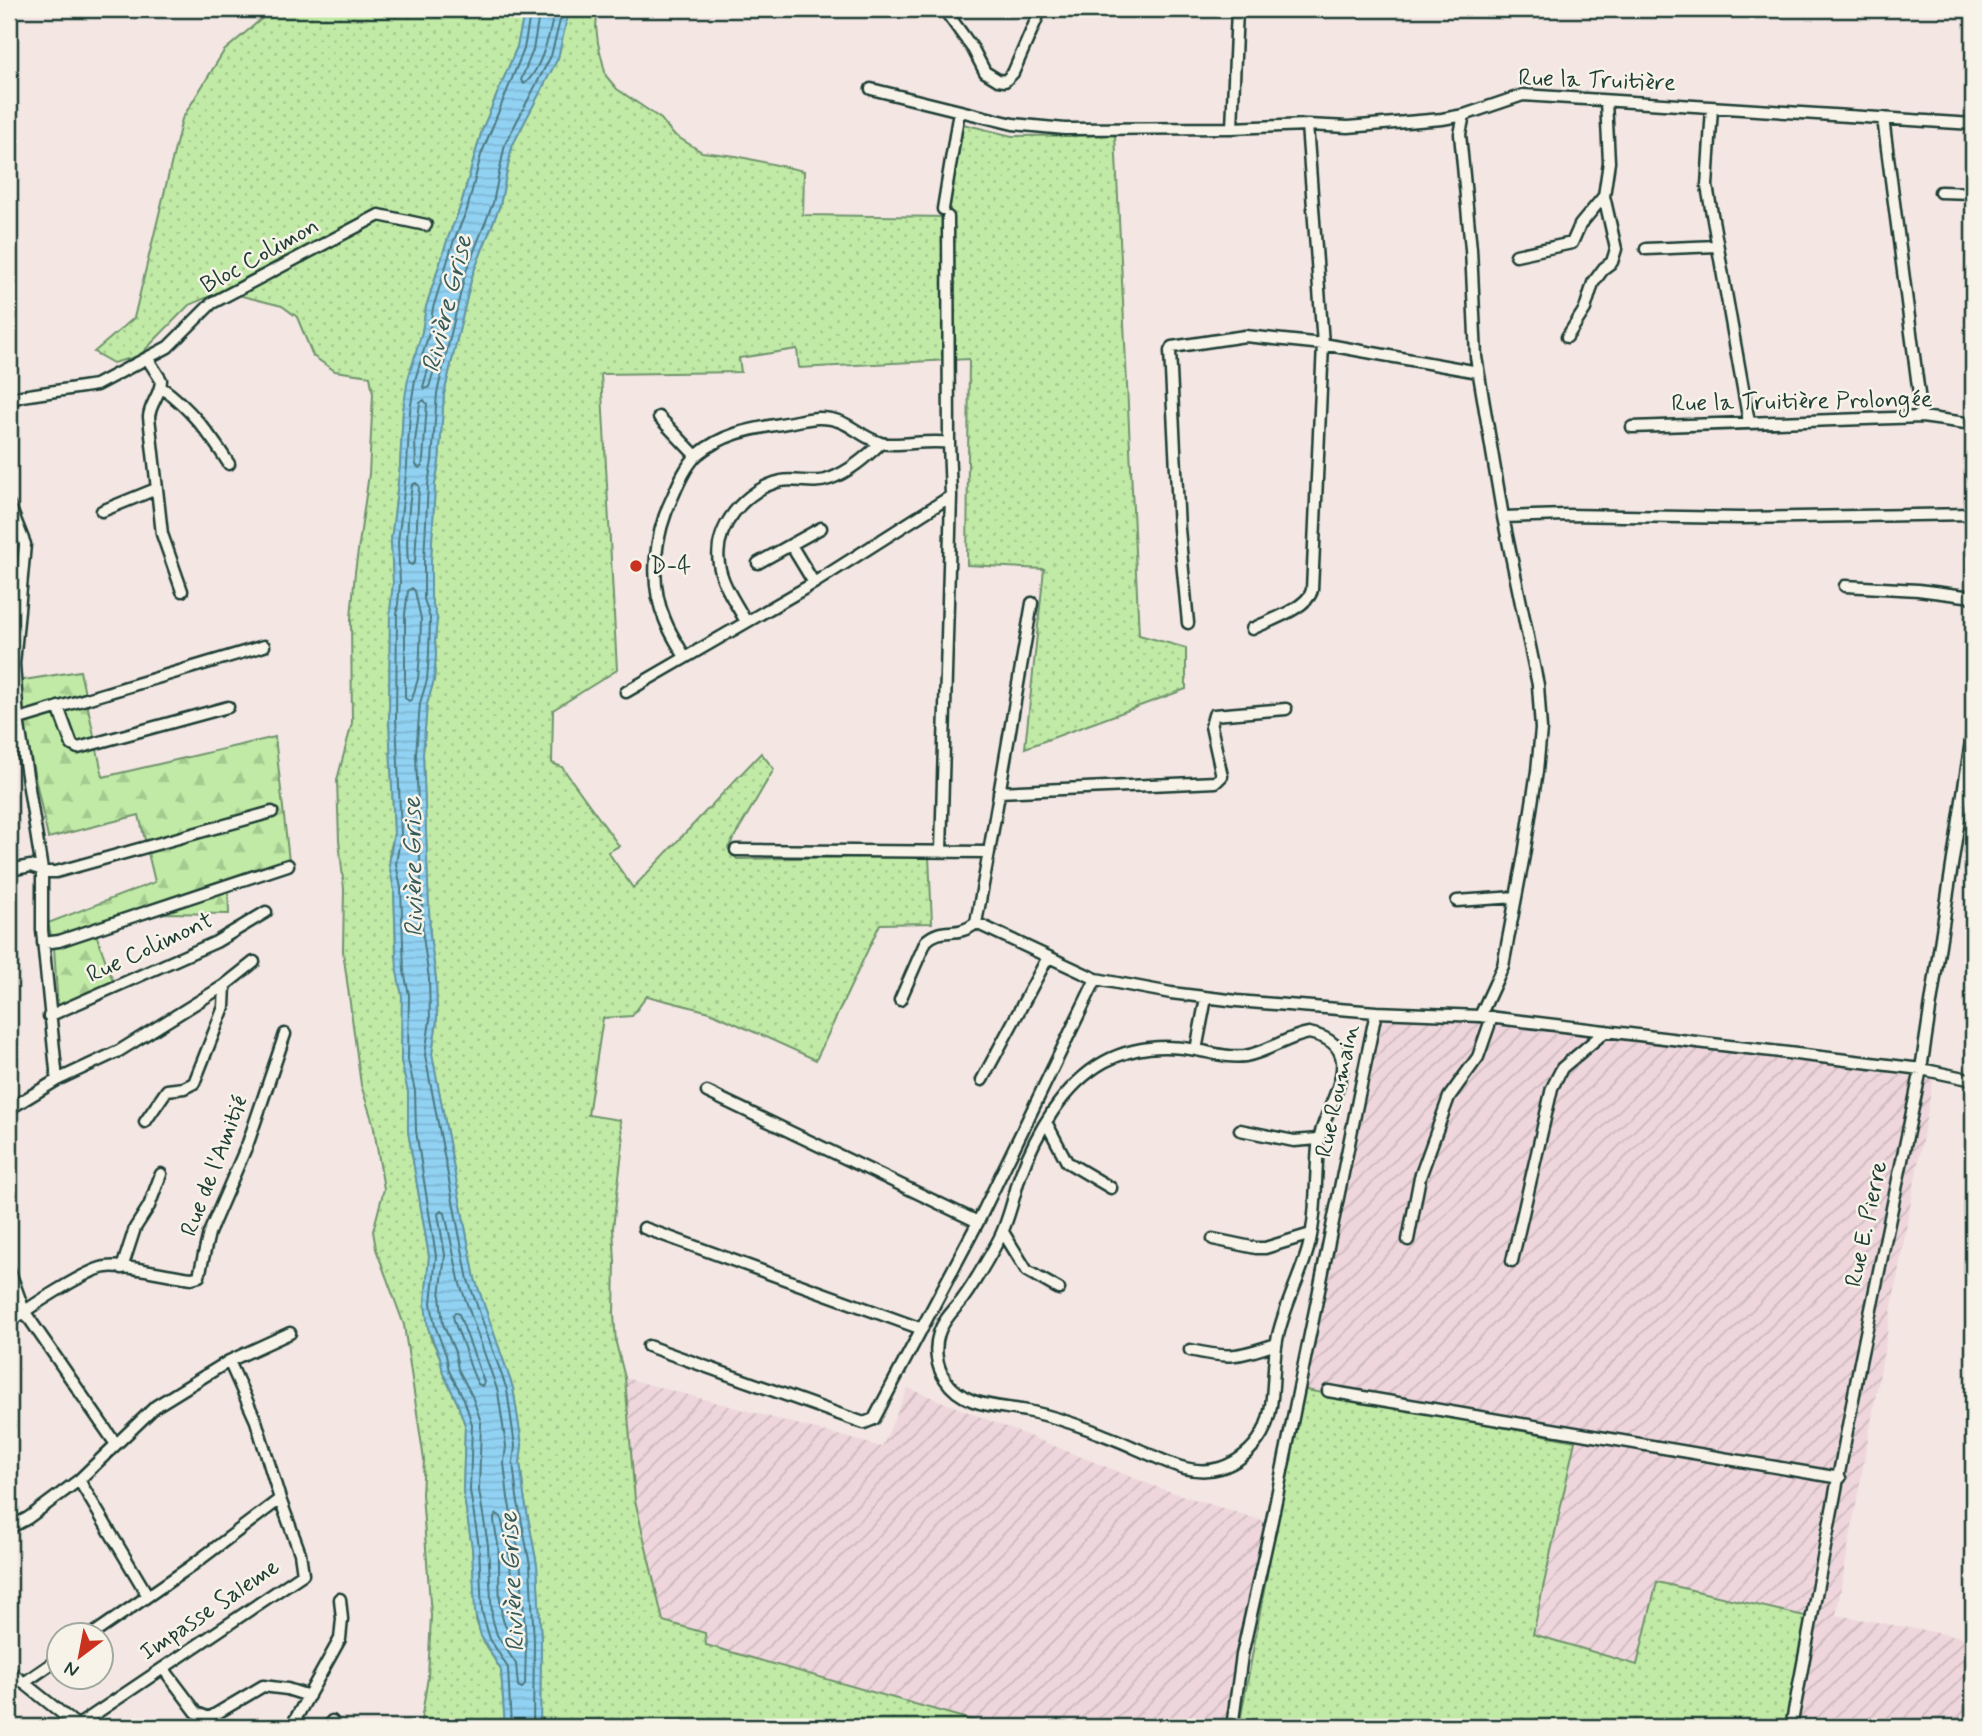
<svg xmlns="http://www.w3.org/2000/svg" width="1982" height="1736" font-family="Mynerve,sans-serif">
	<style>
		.industrial { fill: url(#industrial-furrows) }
		.green { fill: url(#green-dots); stroke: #70946d; stroke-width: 2 }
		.forest { fill: url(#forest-firs); stroke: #70946d; stroke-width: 2 }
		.water { fill: url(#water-rules); stroke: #6396a7; stroke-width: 2 }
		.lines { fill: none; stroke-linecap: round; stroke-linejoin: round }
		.shore { stroke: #4d7980; stroke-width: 2 }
		.minor-casing { stroke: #1f3d34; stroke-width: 15 }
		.minor { stroke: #f7f3e8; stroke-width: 10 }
		.poi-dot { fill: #c8321e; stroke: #f7f3e8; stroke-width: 2.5 }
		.labels { text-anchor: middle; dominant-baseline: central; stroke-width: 5; stroke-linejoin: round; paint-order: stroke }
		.street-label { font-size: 24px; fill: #1f3d34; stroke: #f7f3e8 }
		.poi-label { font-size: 24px; fill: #1f3d34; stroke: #f7f3e8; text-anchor: start }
		.water-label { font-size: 26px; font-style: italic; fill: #365b5a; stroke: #f7f3e8 }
	</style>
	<defs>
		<pattern id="industrial-furrows" width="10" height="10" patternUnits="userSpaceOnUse" patternTransform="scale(1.75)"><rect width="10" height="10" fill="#eed6dc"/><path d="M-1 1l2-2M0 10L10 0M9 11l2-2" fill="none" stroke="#ccb9bd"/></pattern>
		<pattern id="green-dots" width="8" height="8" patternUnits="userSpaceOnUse" patternTransform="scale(1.75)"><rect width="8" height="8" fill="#c1eaa6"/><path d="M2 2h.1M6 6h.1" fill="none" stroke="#a5ca90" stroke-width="1.8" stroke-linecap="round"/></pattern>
		<pattern id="forest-firs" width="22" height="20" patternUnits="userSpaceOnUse" patternTransform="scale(1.75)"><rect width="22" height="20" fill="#c1eaa6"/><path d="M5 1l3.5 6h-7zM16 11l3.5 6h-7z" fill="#a5ca90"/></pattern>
		<pattern id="water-rules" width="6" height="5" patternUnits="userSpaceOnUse" patternTransform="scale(1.75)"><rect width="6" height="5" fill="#91d2f3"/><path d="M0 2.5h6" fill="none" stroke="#7db5d1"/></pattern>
	</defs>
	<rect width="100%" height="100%" fill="#f3e6e3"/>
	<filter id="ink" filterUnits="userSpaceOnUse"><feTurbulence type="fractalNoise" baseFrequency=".0143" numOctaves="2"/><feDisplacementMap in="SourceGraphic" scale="14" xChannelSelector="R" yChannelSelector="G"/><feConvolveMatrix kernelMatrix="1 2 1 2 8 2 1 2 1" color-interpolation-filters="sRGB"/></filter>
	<g filter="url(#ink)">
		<path class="industrial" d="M 1394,1017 L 1489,1021 L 1807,1060 L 1933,1080 L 1836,1615 L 1973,1639 L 1973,1727 L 1787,1727 L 1657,1582 L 1637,1665 L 1533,1634 L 1575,1441 L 1301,1389 L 1378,1024 Z
			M 625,1378 L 882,1447 L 908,1388 L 1159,1488 L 1266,1522 L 1225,1727 L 997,1727 L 705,1645 L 705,1633 L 663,1621 L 635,1500 Z"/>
		<path class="green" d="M 273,9 L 525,9 L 517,47 L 482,130 L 460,208 L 448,238 L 426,307 L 422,332 L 403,410 L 400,466 L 391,541 L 393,582 L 390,613 L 389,718 L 394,833 L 389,856 L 394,889 L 396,955 L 402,996 L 401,1061 L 408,1092 L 408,1131 L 429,1256 L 425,1304 L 430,1336 L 440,1357 L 443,1373 L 457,1402 L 465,1425 L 463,1491 L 472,1547 L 476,1620 L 484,1643 L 501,1670 L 505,1727 L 420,1727 L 428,1677 L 431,1616 L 422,1494 L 424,1460 L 404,1325 L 376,1249 L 373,1231 L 384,1189 L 373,1123 L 361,1085 L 343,951 L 344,889 L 339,840 L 337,780 L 352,723 L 351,618 L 355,572 L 369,474 L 373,394 L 370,376 L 335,371 L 313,356 L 297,317 L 282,306 L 222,291 L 189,305 L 139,356 L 113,363 L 94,352 L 134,318 L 182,119 L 224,51 Z
			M 569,9 L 598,9 L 596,26 L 598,43 L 606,76 L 617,89 L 661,119 L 673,134 L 702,152 L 736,156 L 804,171 L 803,215 L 948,217 L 963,124 L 1012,136 L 1115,135 L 1139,635 L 1186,648 L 1186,689 L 1025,748 L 1044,569 L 967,565 L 969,359 L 799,368 L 797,349 L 739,358 L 741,372 L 601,374 L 617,670 L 553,710 L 552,763 L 562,767 L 619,846 L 608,852 L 633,888 L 761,753 L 774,769 L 728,848 L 737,859 L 929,856 L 932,923 L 880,924 L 816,1060 L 710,1012 L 647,996 L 632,1016 L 603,1018 L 588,1115 L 620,1120 L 623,1143 L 613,1228 L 615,1261 L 614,1315 L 616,1343 L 625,1378 L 635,1500 L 663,1621 L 705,1633 L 706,1645 L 996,1727 L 540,1727 L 541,1642 L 537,1565 L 524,1496 L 520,1462 L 522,1445 L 513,1388 L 475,1279 L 432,1054 L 437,1020 L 436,979 L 430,936 L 423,754 L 427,704 L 434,680 L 436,654 L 435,641 L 437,618 L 431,598 L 431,560 L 435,484 L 439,462 L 444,394 L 472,276 L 500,205 L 512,146 L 558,58 Z
			M 1301,1389 L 1575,1441 L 1533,1634 L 1637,1665 L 1657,1582 L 1809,1617 L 1787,1727 L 1239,1727 Z"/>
		<path class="forest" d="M 80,671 L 103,777 L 275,737 L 289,861 L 228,882 L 229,914 L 164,913 L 96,934 L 115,987 L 58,1010 L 54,947 L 48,923 L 155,882 L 139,815 L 48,838 L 22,716 L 9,721 L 9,691 L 18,681 Z"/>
		<path class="water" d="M 525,9 L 569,9 L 558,58 L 512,146 L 500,205 L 472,276 L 444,394 L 439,462 L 435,484 L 431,560 L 431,598 L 437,618 L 435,641 L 436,654 L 434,680 L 427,704 L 423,754 L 430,936 L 436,979 L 437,1020 L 432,1054 L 475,1279 L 513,1388 L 522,1445 L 520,1462 L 524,1496 L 537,1565 L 541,1642 L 540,1727 L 505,1727 L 501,1670 L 481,1636 L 475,1612 L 472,1547 L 463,1491 L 465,1425 L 457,1402 L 443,1373 L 440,1357 L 428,1328 L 425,1304 L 429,1256 L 408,1131 L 408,1092 L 401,1061 L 402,996 L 397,972 L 394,889 L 389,865 L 394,833 L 389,718 L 390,613 L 393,582 L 391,541 L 400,466 L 403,410 L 408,379 L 422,332 L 426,307 L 448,238 L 460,208 L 482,130 L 517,47 Z"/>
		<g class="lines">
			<path class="shore" d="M 540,9 L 533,50 L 521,80 L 524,84 C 540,73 552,29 554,9
				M 432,356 L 436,356 L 437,360 L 429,387 L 425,389 L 423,387 Z
				M 424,400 L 427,404 L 423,460 L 422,466 L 419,468 L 416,465 L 415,442 L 420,403 Z
				M 416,483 L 419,486 L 415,562 L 412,565 L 408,563 C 406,538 408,510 412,485 Z
				M 412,588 L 415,591 L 421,619 L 420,654 L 418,679 L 412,699 L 409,701 L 405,698 L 405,614 L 408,591 Z
				M 441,1211 L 445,1213 L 460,1284 L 498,1392 L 506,1446 L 504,1463 L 508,1498 L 520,1558 L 526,1643 L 525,1685 L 522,1688 L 518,1686 L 516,1664 L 497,1635 L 492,1617 L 488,1545 L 479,1490 L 481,1422 L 472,1396 L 458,1369 L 455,1352 L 443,1324 L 440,1296 L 445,1255 L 438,1214 Z
				M 455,1312 L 459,1314 L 484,1382 L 482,1386 L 478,1384 C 470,1370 468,1357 462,1342 C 459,1332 454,1325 453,1315 Z
				M 497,1514 L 501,1517 L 510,1559 L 513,1628 L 510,1632 C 495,1621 501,1565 498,1545 C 497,1536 494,1527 494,1518 Z
				M 511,1727 L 508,1668 L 490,1639 L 482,1612 L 479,1546 L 470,1491 L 472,1424 L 464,1399 L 449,1371 L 446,1355 L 435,1326 L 431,1303 L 436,1256 L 416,1131 L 415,1091 L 408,1060 L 409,995 L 404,971 L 401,888 L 396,864 L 401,833 L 396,718 L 397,614 L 400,583 L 398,542 L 407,466 L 410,411 L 415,380 L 429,333 L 433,308 L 454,240 L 467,210 L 481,155 L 524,49 L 531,9
				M 533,1727 L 534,1642 L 530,1565 L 517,1497 L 513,1463 L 515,1446 L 507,1390 L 468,1280 L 425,1055 L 430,1020 L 429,979 L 423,936 L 416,754 L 420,703 L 427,680 L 429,654 L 430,618 L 424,599 L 424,560 L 428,484 L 432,461 L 437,393 L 465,274 L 493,203 L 505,144 L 551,56 L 563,9"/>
			<defs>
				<path id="minor" d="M 944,9 L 973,49 L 985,72 L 998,80 L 1005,81 L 1013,73 L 1041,9
					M 871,89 L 1013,124 L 1065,129 L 1232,128 L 1307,125 L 1348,127 L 1442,119 L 1464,115 L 1523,95 L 1973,124
					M 1712,108 L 1707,186 L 1749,422
					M 1464,115 L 1460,134 L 1471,249 L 1476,357 L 1503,517 L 1538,685 L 1541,729 L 1537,771 L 1524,855 L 1503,966 L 1480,1016
					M 1883,118 L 1922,417
					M 1232,128 L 1237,9
					M 1940,192 L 1973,193
					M 943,209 L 959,111
					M 948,217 L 949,443
					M 1646,249 L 1717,246
					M 1516,255 L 1572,243 L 1580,225 L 1604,196
					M 1567,337 L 1585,309 L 1593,283 L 1604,268 L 1612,262 L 1616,249 L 1604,196 L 1609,162 L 1606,101
					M 147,358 L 161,380 C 161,395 150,403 149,417 L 162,534 L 182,591
					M 161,387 C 190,408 210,434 229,464
					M 9,400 L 22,396 L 96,385 L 168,347 L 212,303 L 379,215 L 426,225
					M 659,417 L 696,456
					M 1632,427 L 1922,417 L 1973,424
					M 9,504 L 25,544 L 14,664 L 18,719 L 42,870 L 42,930 L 57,1080
					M 102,511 L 156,489
					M 1503,517 L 1566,515 L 1740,518 L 1973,514
					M 791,545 L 814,583
					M 758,563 L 821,528
					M 1845,586 L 1918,590 L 1973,597
					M 746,622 C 736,603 722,585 719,564 C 713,527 746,489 781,481 C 796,478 813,485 829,479 C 849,472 866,457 881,443
					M 1188,623 L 1179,529 L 1170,351 L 1172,347 L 1245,336 L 1323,344 L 1478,372
					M 1252,629 C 1268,621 1308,608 1312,590 L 1323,344 L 1307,125
					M 685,657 C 678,645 670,633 665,620 C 648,581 655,533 673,496 C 679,482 686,466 697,455 C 722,434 750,429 781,424 C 793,422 805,419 817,418 C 849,417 856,436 881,443 C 897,447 929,439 949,443 L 951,496 L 941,851
					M 626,692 L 814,583 L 951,496
					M 58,707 L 72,745 L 78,748 L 228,707
					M 9,722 L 264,646
					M 999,792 L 1216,782 L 1222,776 L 1211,726 L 1214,715 L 1286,709
					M 736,850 L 989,852 L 976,923 L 1096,979 L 1171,993 L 1237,1001 L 1376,1012 L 1480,1016 L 1921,1069 L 1973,1080
					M 989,852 L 1032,603
					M 9,870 L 31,866 L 48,872 L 56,872 L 272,812
					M 1457,901 L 1516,897
					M 43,943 L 59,941 L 288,865
					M 900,1000 L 926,941 C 943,925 956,939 976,923
					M 49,1016 L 216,942 L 266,912
					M 1309,1033 C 1377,1047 1320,1109 1318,1147 C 1315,1181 1317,1216 1308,1249 C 1299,1280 1283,1309 1277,1340 C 1271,1371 1277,1406 1262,1434 C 1253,1450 1237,1463 1220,1468 C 1189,1477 1162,1459 1135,1448 C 1121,1441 1106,1436 1091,1430 C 1072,1423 1051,1416 1032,1412 C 1001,1405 964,1409 945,1379 C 936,1366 934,1348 939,1333 C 943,1320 954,1310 962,1300 C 976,1281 987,1261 998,1241 C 1009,1221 1013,1198 1020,1176 C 1036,1133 1063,1085 1104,1062 C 1134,1046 1164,1044 1197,1050 C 1213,1053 1228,1058 1245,1056 C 1268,1052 1286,1037 1309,1033 Z
					M 1196,1050 L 1206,998
					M 982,1080 L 1048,957
					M 707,1092 L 978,1222
					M 9,1109 L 57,1080 L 119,1051 L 225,985 L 254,962
					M 145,1122 L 167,1090 L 184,1088 L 194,1083 L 224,1007 L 225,985
					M 1046,1122 L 1067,1162 L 1111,1188
					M 1240,1130 L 1294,1141 L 1318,1139
					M 644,1228 L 922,1329
					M 1003,1232 L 1027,1271 L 1059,1289
					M 1213,1239 L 1256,1248 L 1265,1248 L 1311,1234
					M 1408,1240 L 1420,1177 L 1449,1097 L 1478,1057 L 1492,1017
					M 1512,1261 L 1552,1088 L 1562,1068 L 1606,1031
					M 122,1268 L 135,1228 L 149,1206 L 161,1174
					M 9,1269 L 24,1311 L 115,1443
					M 9,1323 C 25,1310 87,1269 106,1267 C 126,1264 170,1276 192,1278 L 199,1276 L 209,1233 L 248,1143 L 285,1034
					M 648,1346 L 864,1423 L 874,1419 L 978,1222 L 1096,979
					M 1190,1350 C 1231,1359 1236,1357 1276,1344
					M 229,1361 L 290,1333
					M 1328,1391 L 1840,1478
					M 79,1480 L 148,1596
					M 9,1528 L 28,1518 L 79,1480 L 156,1406 L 229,1361 L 256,1421 L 280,1499 L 190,1567 L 93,1634
					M 163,1668 L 197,1713 L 209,1718 L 263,1686 L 287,1689 L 309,1696
					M 9,1671 L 79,1727
					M 25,1682 L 60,1658
					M 77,1726 L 303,1574 L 300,1553 L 280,1499
					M 291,1727 L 340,1639 L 342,1619 L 340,1599
					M 328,1727 L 332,1721
					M 1232,1727 L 1242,1655 L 1272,1520 L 1376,1012
					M 1791,1727 L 1860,1362 L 1921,1069 L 1973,728"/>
			</defs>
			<use href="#minor" class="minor-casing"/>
			<use href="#minor" class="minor"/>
		</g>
	</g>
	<circle class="poi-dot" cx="636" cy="566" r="7"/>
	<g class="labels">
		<g class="street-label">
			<text transform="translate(1597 81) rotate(2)">Rue la Truitière</text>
			<text transform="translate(260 256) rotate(-29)">Bloc Colimon</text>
			<text transform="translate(1802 402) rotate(-1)">Rue la Truitière Prolongée</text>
			<text transform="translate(150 948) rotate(-25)">Rue Colimont</text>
			<text transform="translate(1338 1091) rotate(-78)">Rue Roumain</text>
			<text transform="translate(215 1166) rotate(-69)">Rue de l'Amitié</text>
			<text transform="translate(1867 1224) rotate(-78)">Rue E. Pierre</text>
			<text transform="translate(210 1610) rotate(-34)">Impasse Saleme</text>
		</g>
		<g class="poi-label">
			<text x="650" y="566">D-4</text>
		</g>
		<g class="water-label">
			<text transform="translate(448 304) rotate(-76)">Rivière Grise</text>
			<text transform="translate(414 867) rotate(-91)">Rivière Grise</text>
			<text transform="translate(513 1582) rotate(-93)">Rivière Grise</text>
		</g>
	</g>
	<rect width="1982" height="1736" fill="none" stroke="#f7f3e8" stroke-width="35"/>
	<rect x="18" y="18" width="1947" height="1701" fill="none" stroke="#1f3d34" stroke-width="2.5" filter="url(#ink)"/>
	<g transform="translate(80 1656) rotate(212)"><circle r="33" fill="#f7f3e8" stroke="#a1aaa0" stroke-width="2"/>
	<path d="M0-5L12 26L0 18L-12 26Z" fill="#c8321e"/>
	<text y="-10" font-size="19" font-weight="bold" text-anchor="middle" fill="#1f3d34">N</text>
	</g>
</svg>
